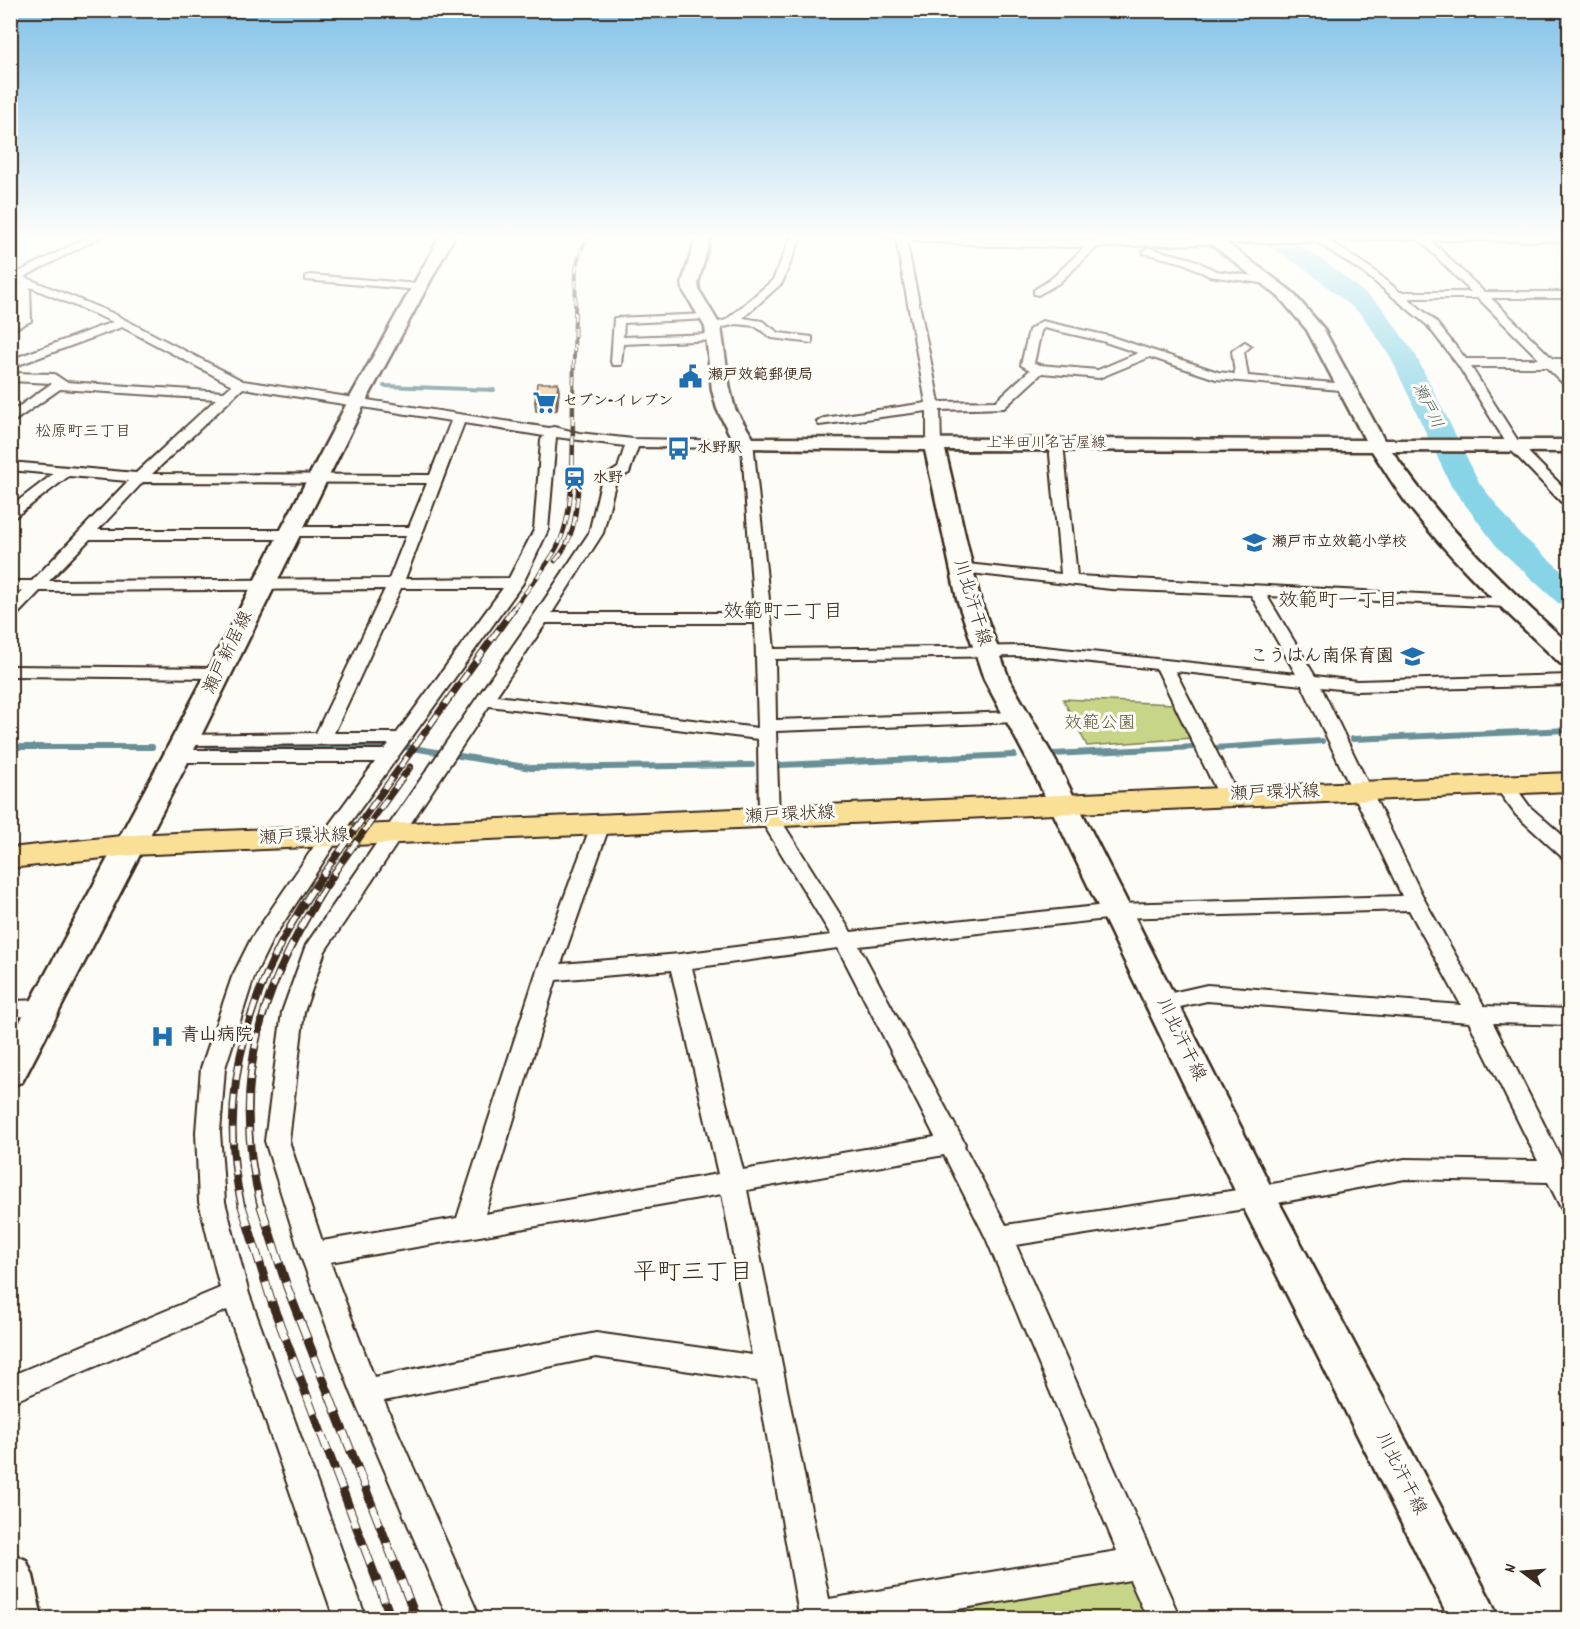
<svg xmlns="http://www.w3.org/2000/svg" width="1580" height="1629" font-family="Dekko,'Klee One',sans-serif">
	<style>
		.green { fill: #c7d589; stroke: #818054; stroke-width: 1.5 }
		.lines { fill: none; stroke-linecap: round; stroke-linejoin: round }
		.stream-far1 { stroke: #699097; stroke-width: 4 }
		.stream { stroke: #699097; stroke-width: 6 }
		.river { fill: #88d4e7; fill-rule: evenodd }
		.street-casing { stroke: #3b2a1e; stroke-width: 4 }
		.secondary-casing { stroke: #3b2a1e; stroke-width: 5 }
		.primary-casing { stroke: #3b2a1e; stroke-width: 4 }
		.street { fill: #fdfcf7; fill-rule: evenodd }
		.secondary { fill: #fdfcf7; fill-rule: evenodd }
		.primary { fill: #fadf96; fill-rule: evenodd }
		.rail-far4-casing { stroke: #3b2a1e; stroke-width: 4 }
		.rail-far3-casing { stroke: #3b2a1e; stroke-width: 4.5 }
		.rail-far2-casing { stroke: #3b2a1e; stroke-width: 7 }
		.rail-far1-casing { stroke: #3b2a1e; stroke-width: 8 }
		.rail-casing { stroke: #3b2a1e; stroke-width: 9 }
		.rail-far4 { stroke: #fdfcf7; stroke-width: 2; stroke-dasharray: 8; stroke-linecap: butt }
		.rail-far3 { stroke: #fdfcf7; stroke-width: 3; stroke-dasharray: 10; stroke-linecap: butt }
		.rail-far2 { stroke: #fdfcf7; stroke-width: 4.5; stroke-dasharray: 13; stroke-linecap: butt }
		.rail-far1 { stroke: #fdfcf7; stroke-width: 5; stroke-dasharray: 16; stroke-linecap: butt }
		.rail { stroke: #fdfcf7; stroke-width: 7; stroke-dasharray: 20; stroke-linecap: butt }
		.wall { fill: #ceaf8a; stroke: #3b2a1e; stroke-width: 1.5 }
		.shaded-wall { fill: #a78f70; stroke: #3b2a1e; stroke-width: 1.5 }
		.building { fill: #efcca0; stroke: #3b2a1e; stroke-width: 1.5 }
		.labels { text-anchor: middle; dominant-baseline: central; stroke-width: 6; stroke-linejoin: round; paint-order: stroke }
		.far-poi-label { font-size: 15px; font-weight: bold; fill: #3b2a1e; stroke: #fdfcf7; text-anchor: start }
		.far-street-label { font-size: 15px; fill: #3b2a1e; stroke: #fdfcf7 }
		.far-water-label { font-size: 16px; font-style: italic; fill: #525d5a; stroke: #fdfcf7 }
		.far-neighbourhood-label { font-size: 16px; fill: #3b2a1e; stroke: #fdfcf7 }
		.street-label { font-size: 18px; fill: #3b2a1e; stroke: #fdfcf7 }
		.poi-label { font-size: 18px; font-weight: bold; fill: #3b2a1e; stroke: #fdfcf7; text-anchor: end }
		.park-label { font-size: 18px; fill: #5e5539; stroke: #fdfcf7 }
		.neighbourhood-label { font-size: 20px; fill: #3b2a1e; stroke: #fdfcf7 }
		.near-neighbourhood-label { font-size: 24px; fill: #3b2a1e; stroke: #fdfcf7 }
	</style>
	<rect width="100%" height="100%" fill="#fdfcf7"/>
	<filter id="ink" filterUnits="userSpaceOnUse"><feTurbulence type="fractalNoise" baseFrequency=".0167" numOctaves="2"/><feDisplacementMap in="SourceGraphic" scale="12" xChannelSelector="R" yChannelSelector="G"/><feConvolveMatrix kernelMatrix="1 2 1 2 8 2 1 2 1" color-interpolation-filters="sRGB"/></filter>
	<g filter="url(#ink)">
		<path class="green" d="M 1063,699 L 1174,704 L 1192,738 L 1087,746 Z
			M 1131,1577 L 1149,1618 L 922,1618 Z"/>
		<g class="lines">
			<path class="stream-far1" d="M 384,386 L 494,390"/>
			<path class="stream" d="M 1353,739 L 1570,730
				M 10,747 L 152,747
				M 208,748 L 407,747 L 531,768 L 752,765
				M 1215,748 L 1322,741
				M 1052,754 L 1195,747
				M 780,765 L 1014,755"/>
			<path class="river" d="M 1257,235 L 1282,235 L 1324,261 L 1380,305 L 1416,356 L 1480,484 L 1520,534 L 1570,578 L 1570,606 L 1558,603 L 1498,548 L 1451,486 L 1390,356 L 1362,315 L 1308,271 L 1260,240 Z"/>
			<defs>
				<path id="street" d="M 92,235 L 104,235 L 24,277 L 112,313 L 243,381 L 549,428 L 554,427 L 579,433 L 633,439 L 753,441 L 774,649 L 1035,646 L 1296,674 L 1251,595 L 1111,589 L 953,571 L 950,568 L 958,563 L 1061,574 L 1049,444 L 1056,440 L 1063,444 L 1077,576 L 1515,599 L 1517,602 L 1515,605 L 1509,607 L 1267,596 L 1315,676 L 1357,681 L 1570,675 L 1570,685 L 1357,691 L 1321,687 L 1426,903 L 1484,1006 L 1570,1009 L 1570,1025 L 1493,1023 L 1563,1162 L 1570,1163 L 1570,1211 L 1561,1208 L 1548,1182 L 1405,1179 L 1257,1207 L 1016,1245 L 1180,1618 L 1147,1618 L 1130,1580 L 904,1618 L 795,1618 L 798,1609 L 757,1381 L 596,1357 L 384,1401 L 480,1618 L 448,1618 L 351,1392 L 300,1254 L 265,1141 L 282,1012 L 306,945 L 533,617 L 589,533 L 602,478 L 618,468 L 625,446 L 556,437 L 548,530 L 523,583 L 337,841 L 272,940 L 254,977 L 225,1068 L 220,1132 L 225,1202 L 249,1294 L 366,1618 L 334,1618 L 227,1310 L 10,1403 L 10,1376 L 220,1288 L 199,1202 L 196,1132 L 201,1068 L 232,977 L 251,939 L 323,833 L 375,762 L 177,762 L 170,760 L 168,756 L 170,752 L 177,750 L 384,750 L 389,744 L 185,745 L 179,744 L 176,740 L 179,736 L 185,735 L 316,733 L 385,589 L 40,591 L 16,616 L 10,618 L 10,603 L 22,591 L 10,591 L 10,581 L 32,581 L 128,481 L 69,476 L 15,517 L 10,518 L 10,507 L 53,474 L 10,470 L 10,462 L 136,473 L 216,399 L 60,389 L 10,424 L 10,413 L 52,383 L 10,381 L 10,373 L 54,374 L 66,382 L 224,392 L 232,385 L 122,327 L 10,368 L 10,360 L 113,322 L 30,287 L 31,321 L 10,331 L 10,323 L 19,319 L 18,287 L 21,283 L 10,283 L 10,273 L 15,274 ZM 243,388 L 451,421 L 430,475 L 152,474 ZM 464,423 L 544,436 L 541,440 L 534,530 L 509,578 L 405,579 ZM 638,447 L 742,448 L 754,613 L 552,613 L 603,533 L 616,480 L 629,473 ZM 143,482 L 427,483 L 409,527 L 293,527 L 286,530 L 98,530 ZM 297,536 L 406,536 L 389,579 L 49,581 L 90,539 L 290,539 ZM 401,588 L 503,588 L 397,733 L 334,733 ZM 546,623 L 755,623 L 758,728 L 496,696 ZM 1035,656 L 1157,669 L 1219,796 L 1222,800 L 1236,800 L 1239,796 L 1175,671 L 1302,685 L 1402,896 L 1116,904 L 851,932 L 779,817 L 776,731 L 1016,722 L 1022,721 L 1025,717 L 1022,713 L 1016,712 L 776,720 L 775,659 ZM 489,706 L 758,739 L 759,817 L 831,935 L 680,954 L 561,964 L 610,824 L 607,820 L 593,820 L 536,973 L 457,1218 L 322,1241 L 289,1141 L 304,1012 L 325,951 ZM 1409,910 L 1461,1005 L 1207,985 L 1154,997 L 1151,1003 L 1154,1009 L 1162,1011 L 1207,1001 L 1469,1022 L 1538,1161 L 1405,1159 L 1257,1187 L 1006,1225 L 964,1146 L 965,1144 L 859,946 L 1116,918 ZM 838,948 L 935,1137 L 743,1170 L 692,968 ZM 671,970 L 718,1174 L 485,1214 L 556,980 ZM 944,1155 L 986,1238 L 1117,1551 L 829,1599 L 747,1190 ZM 722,1194 L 752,1355 L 596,1333 L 374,1377 L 330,1262 Z
					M 792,235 L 802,235 L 782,283 L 743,318 L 762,321 L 779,333 L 812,337 L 812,343 L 772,338 L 755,326 L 736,324 L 713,330 L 709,329 L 709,325 L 726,320 L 773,280 Z
					M 881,235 L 1044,241 L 1314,235 L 1570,235 L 1570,241 L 1430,240 L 1484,292 L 1570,292 L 1570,298 L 1491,298 L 1553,359 L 1570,359 L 1570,367 L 1560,367 L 1570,376 L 1570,387 L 1566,386 L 1546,367 L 1471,367 L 1520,444 L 1570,494 L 1570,507 L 1565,506 L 1510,449 L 1458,365 L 1427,325 L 1364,273 L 1315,241 L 1097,247 L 1059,283 L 1038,295 L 1034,294 L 1034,290 L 1051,279 L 1085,247 L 991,246 L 909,240 L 907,244 L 939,402 L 996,401 L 1030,370 L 1021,365 L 1029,330 L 1042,321 L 1109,336 L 1218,372 L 1235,374 L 1232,351 L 1245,342 L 1251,346 L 1244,352 L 1248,376 L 1347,384 L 1351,385 L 1353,388 L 1351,391 L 1216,379 L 1150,357 L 1099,378 L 1042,373 L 1004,408 L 940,410 L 941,445 L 934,449 L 927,445 L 927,411 L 819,425 L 817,422 L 824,418 L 926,403 L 897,244 L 899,239 ZM 1405,239 L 1419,239 L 1471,292 L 1400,292 L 1372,269 L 1328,240 ZM 1408,298 L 1478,298 L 1539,359 L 1466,359 L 1435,321 ZM 1044,328 L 1102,341 L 1138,353 L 1098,370 L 1040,365 L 1034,363 L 1041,331 Z
					M 1148,248 L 1192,259 L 1216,271 L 1268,278 L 1273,281 L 1268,284 L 1209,276 L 1184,263 L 1144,253 L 1143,251 Z
					M 310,275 L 419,284 L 424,287 L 419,290 L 306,280 L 306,276 Z
					M 707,314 L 713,317 L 711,319 L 624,323 L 623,337 L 714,334 L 718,336 L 718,340 L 623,344 L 621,365 L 613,365 L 611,362 L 614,318 Z
					M 10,666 L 220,668 L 226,669 L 229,673 L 226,677 L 220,678 L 10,676 Z
					M 1504,779 L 1511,781 L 1530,807 L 1570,842 L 1570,859 L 1563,858 L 1516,815 L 1494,785 L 1497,781 Z
					M 45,1000 L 53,1002 L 56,1008 L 53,1014 L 10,1017 L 10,1001 Z"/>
				<path id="secondary" d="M 441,235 L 455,235 L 365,403 L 191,756 L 27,1073 L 22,1082 L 10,1086 L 10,1040 L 163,756 L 347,403 Z
					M 697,235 L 711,235 L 698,283 L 699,290 L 721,327 L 730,390 L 735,409 L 753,438 L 1365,440 L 1307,330 L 1279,297 L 1200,235 L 1216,235 L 1291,291 L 1323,328 L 1384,440 L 1570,440 L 1570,452 L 1392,451 C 1443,526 1504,585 1570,645 L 1570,666 L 1561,664 C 1508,614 1453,563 1408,505 C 1395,488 1384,469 1372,451 L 945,450 L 980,599 L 1009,679 L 1059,767 L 1272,1189 L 1491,1601 L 1498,1618 L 1449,1618 L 1238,1197 L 1031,767 L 984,679 L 957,599 L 925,450 L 741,448 L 731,437 L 717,409 L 712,390 L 705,327 L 683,290 L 682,283 Z
					M 10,1553 L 26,1560 L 33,1576 L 42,1618 L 10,1618 Z"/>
				<path id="primary" d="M 1570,773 L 1570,791 L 131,855 L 10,868 L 10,848 L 131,835 Z"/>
			</defs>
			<use href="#street" class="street-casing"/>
			<use href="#secondary" class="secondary-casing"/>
			<use href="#primary" class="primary-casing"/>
			<use href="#street" class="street"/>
			<use href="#secondary" class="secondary"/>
			<use href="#primary" class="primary"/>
			<defs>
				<path id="rail-far4" d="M 573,400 L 576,269 L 581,250 L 589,235"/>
				<path id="rail-far3" d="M 555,561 C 576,538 576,511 579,481
					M 513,609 C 527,590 544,570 556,549 C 577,512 572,441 573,399"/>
				<path id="rail-far2" d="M 324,873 L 514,608
					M 334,873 L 410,767"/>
				<path id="rail-far1" d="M 242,1207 C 213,1087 255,970 325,872
					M 261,1207 C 228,1077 263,980 335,872"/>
				<path id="rail" d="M 242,1206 L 273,1306 L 391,1618
					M 261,1206 L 287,1287 L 416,1618"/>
			</defs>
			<use href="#rail-far4" class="rail-far4-casing"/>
			<use href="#rail-far3" class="rail-far3-casing"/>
			<use href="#rail-far2" class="rail-far2-casing"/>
			<use href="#rail-far1" class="rail-far1-casing"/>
			<use href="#rail" class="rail-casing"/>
			<use href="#rail-far4" class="rail-far4"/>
			<use href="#rail-far3" class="rail-far3"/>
			<use href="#rail-far2" class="rail-far2"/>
			<use href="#rail-far1" class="rail-far1"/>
			<use href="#rail" class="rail"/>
		</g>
		<path class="wall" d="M 559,391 L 557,410 L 536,411 L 535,402 Z"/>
		<path class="shaded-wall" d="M 558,383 L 559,391 L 557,410 L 556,401 Z"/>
		<path class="building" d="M 537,383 L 558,383 L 556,401 L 535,402 Z"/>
	</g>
	<linearGradient id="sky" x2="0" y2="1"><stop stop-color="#81c1e8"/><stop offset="0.51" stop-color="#fefefb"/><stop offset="1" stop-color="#fefefb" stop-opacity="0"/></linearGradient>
	<rect width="1580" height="463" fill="url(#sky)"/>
	<defs>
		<symbol id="civic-bare" viewBox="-9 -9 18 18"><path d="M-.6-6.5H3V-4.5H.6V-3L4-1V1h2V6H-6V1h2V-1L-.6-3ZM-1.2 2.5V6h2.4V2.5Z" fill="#1f6fb2" stroke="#fdfcf7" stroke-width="2.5" paint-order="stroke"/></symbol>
		<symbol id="supermarket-bare" viewBox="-9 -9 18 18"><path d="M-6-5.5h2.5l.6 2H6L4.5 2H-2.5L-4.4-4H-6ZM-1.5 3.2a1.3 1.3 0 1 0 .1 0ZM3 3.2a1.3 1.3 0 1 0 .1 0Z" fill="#1f6fb2" stroke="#fdfcf7" stroke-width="2.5" paint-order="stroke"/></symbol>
		<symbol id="bus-bare" viewBox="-9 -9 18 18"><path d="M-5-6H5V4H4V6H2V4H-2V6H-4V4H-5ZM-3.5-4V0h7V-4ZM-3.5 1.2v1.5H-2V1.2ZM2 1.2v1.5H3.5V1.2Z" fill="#1f6fb2" stroke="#fdfcf7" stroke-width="2.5" paint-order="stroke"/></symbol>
		<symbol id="station-bare" viewBox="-9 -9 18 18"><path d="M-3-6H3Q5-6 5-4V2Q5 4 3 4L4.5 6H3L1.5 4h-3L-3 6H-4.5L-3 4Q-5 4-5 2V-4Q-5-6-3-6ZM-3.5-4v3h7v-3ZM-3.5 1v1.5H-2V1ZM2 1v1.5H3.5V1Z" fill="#1f6fb2" stroke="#fdfcf7" stroke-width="2.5" paint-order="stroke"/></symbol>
		<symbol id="school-bare" viewBox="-9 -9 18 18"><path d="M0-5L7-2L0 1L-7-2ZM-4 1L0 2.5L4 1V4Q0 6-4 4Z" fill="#1f6fb2" stroke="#fdfcf7" stroke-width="2.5" paint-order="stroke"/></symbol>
		<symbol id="hospital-bare" viewBox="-9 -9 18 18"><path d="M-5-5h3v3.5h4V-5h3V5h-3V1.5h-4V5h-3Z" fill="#1f6fb2" stroke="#fdfcf7" stroke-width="2.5" paint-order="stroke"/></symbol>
	</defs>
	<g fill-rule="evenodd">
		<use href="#civic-bare" x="674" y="360" width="33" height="33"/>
		<use href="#supermarket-bare" x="528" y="386" width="33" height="33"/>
		<use href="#bus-bare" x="662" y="432" width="33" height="33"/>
		<use href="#station-bare" x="558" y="462" width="33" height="33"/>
		<use href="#school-bare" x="1238" y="526" width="33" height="33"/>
		<use href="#school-bare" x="1396" y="640" width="33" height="33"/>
		<use href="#hospital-bare" x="146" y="1020" width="33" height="33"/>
	</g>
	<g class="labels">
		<g class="far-poi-label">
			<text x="708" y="376">瀬戸效範郵便局</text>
			<text x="563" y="402">セブン-イレブン</text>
			<text x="697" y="449">水野駅</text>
			<text x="593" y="479">水野</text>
			<text x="1272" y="543">瀬戸市立效範小学校</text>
		</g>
		<g class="far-street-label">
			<text x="1046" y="444">上半田川名古屋線</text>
		</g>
		<g class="far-water-label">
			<text transform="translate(1427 406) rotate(64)">瀬戸川</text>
		</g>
		<g class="far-neighbourhood-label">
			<text x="83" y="432">松原町三丁目</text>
		</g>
		<g class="street-label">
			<text transform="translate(971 603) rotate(73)">川北汗干線</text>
			<text transform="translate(229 653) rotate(-64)">瀬戸新居線</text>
			<text transform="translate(1275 794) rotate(-2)">瀬戸環状線</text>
			<text transform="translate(790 816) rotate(-3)">瀬戸環状線</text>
			<text transform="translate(304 838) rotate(-2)">瀬戸環状線</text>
			<text transform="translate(1180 1040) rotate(64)">川北汗干線</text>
			<text transform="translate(1400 1474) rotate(63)">川北汗干線</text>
		</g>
		<g class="poi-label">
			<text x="1394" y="657">こうはん南保育園</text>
			<text x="181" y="1036" text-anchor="start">青山病院</text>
		</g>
		<g class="park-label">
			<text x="1100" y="724">效範公園</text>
		</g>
		<g class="neighbourhood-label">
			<text x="1338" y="602">效範町一丁目</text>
			<text x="783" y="613">效範町二丁目</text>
		</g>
		<g class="near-neighbourhood-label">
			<text x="693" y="1274">平町三丁目</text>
		</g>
	</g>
	<rect width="1580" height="1629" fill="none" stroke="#fdfcf7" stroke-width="36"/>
	<rect x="18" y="18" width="1544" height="1593" fill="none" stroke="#3b2a1e" stroke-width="2" filter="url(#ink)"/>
	<g transform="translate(1523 1572) rotate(286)" stroke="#fdfcf7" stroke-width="4.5" paint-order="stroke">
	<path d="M0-4.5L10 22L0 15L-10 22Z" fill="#3b2a1e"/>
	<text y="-9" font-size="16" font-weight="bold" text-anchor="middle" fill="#3b2a1e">N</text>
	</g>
</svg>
